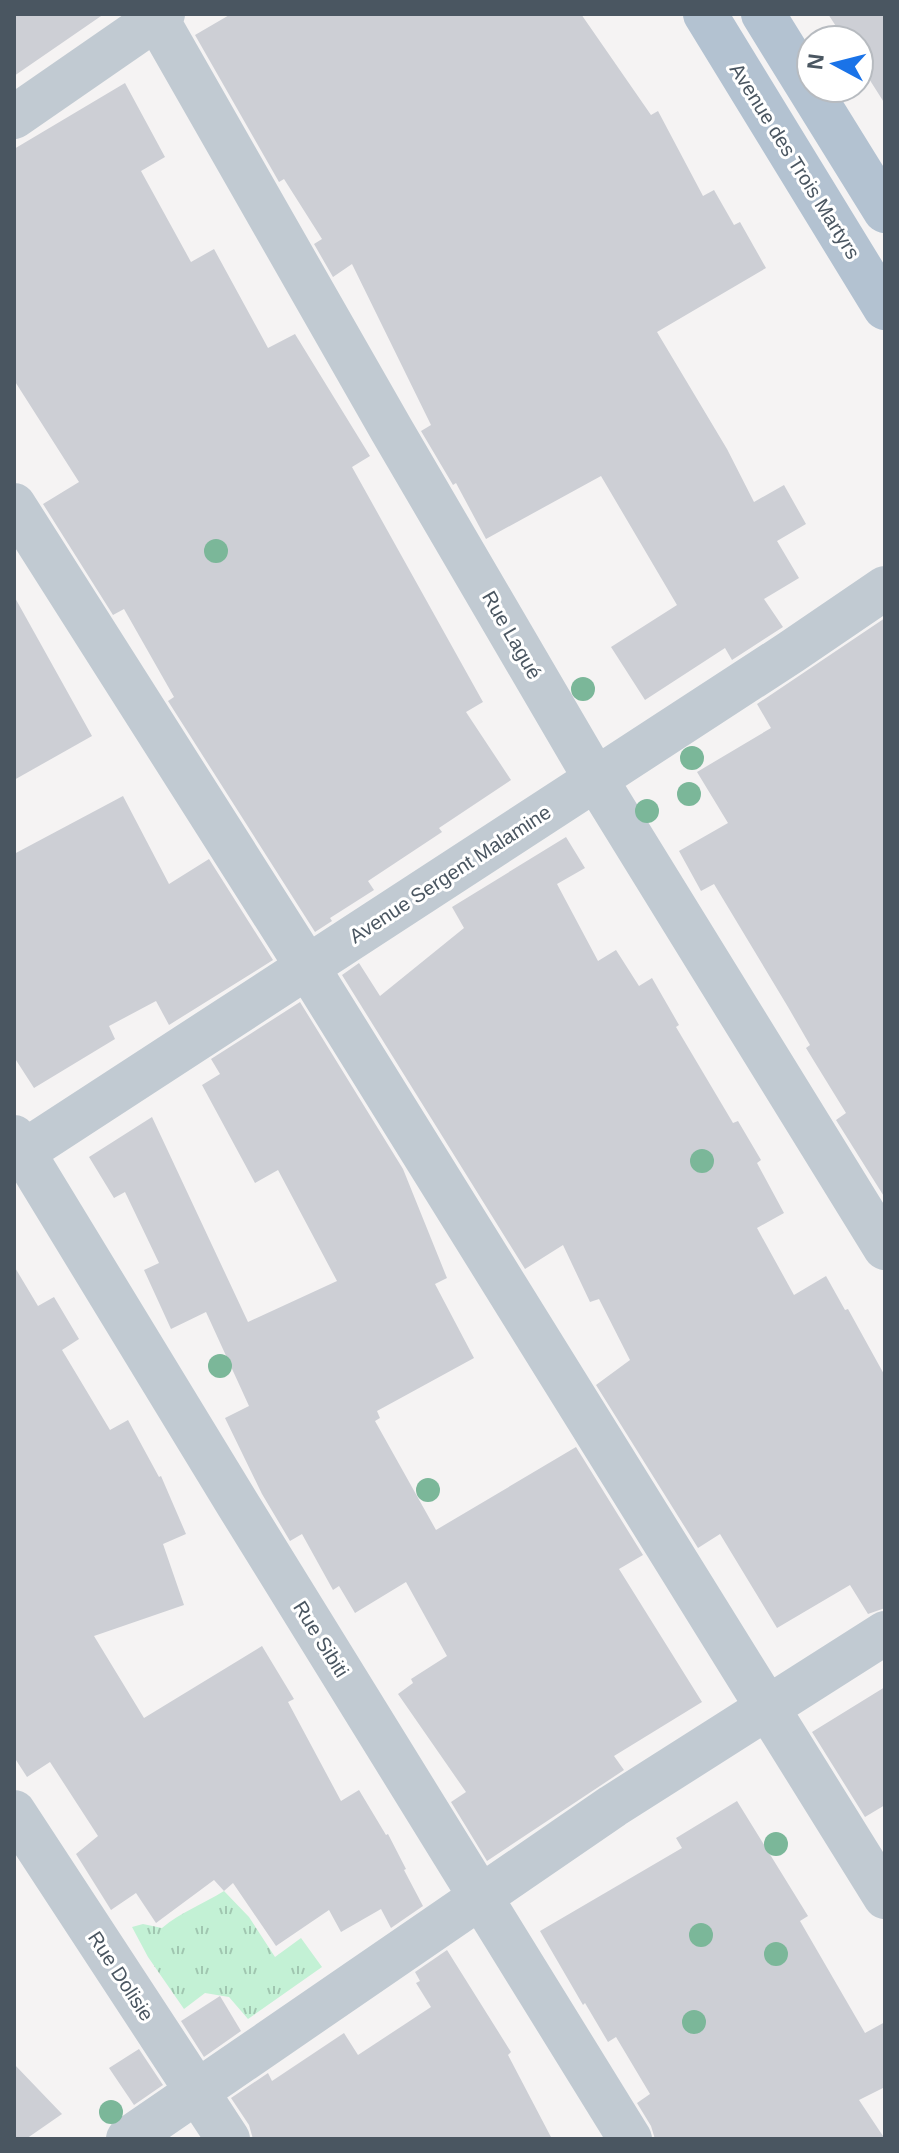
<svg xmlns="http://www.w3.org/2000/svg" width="899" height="2153" font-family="Arial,sans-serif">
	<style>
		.grass { fill: url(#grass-tufts) }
		.building { fill: #cdcfd5 }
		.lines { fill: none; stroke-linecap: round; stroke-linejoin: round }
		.street { stroke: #c1cad2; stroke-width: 44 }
		.primary { stroke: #b3c2d1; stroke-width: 44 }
		.tree { fill: #7bb799 }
		.labels { text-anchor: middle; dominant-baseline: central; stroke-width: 6; stroke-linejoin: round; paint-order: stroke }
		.street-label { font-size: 20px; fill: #4a5661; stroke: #fff }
	</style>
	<defs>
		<pattern id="grass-tufts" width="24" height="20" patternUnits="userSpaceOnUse" patternTransform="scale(2)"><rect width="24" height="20" fill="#c3f1d5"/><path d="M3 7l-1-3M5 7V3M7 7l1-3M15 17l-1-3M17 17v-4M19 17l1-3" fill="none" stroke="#a0c6b0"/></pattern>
	</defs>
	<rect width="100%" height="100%" fill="#f5f3f3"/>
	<path class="grass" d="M 224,1891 L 249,1917 L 275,1957 L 301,1938 L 322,1967 L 248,2019 L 229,1997 L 205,1993 L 184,2009 L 148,1957 L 132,1927 L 143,1924 L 162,1928 C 181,1912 203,1904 224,1891 Z"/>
	<path class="building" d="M 14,14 L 104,14 L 14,76 Z
		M 231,14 L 581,14 L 651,115 L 658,111 L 703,196 L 714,190 L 734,225 L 740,222 L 766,268 L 657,332 L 727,449 L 754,502 L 784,485 L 806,524 L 777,541 L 799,578 L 764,599 L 783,627 L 732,660 L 725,648 L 645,700 L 611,647 L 677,605 L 601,476 L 486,539 L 456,483 L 453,485 L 421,431 L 431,425 L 352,264 L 333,277 L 314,244 L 322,239 L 284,179 L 279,182 L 195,35 Z
		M 828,14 L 885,14 L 885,104 L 859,63 L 859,40 L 845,40 Z
		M 125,83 L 165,157 L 141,171 L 191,262 L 214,249 L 268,348 L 295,334 L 370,456 L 352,467 L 483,702 L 466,712 L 511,780 L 439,828 L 442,832 L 368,881 L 374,890 L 330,918 L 332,921 L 315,932 L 168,701 L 174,697 L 124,609 L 113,615 L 43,504 L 79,482 L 14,380 L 14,149 Z
		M 14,596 L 92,736 L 14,780 Z
		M 885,618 L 885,1198 L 836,1120 L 846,1113 L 806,1048 L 810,1045 L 788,1007 L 714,884 L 701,891 L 679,851 L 728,823 L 697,772 L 771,728 L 757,704 Z
		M 123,796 L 169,884 L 209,859 L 273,960 L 169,1025 L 156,1001 L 109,1026 L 115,1039 L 34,1088 L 14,1057 L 14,854 Z
		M 566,837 L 585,868 L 557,884 L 598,961 L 616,950 L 639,986 L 652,978 L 679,1025 L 676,1027 L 733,1123 L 738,1121 L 761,1160 L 757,1163 L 784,1213 L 757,1228 L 794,1295 L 826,1276 L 845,1310 L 848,1309 L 885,1376 L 885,1608 L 868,1614 L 850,1585 L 777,1628 L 720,1534 L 698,1548 L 596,1385 L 630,1360 L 599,1299 L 590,1302 L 563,1245 L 525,1269 L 342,975 L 359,963 L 380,996 L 464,928 L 452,907 Z
		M 300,1002 L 403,1169 L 447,1278 L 435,1284 L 474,1358 L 377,1411 L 380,1418 L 375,1421 L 436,1530 L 576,1447 L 643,1555 L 619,1569 L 702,1702 L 614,1756 L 624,1770 L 487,1861 L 451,1802 L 466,1792 L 398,1694 L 413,1683 L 411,1679 L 447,1656 L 406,1582 L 355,1613 L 339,1586 L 333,1590 L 302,1534 L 290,1541 L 262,1494 L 225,1418 L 249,1406 L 206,1312 L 171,1329 L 144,1270 L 159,1263 L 125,1192 L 114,1198 L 89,1157 L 152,1117 L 248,1322 L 337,1281 L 278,1170 L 255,1183 L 202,1085 L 220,1074 L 211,1059 Z
		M 14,1266 L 38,1306 L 54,1297 L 79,1339 L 62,1350 L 110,1430 L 128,1420 L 159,1477 L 161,1476 L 186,1534 L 163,1544 L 184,1605 L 94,1636 L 144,1718 L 262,1646 L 294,1699 L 288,1702 L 341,1801 L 359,1790 L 386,1835 L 388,1834 L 406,1869 L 404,1870 L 423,1906 L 391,1928 L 381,1909 L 341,1932 L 329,1910 L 276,1946 L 233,1883 L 224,1891 L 214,1880 L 156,1923 L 136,1893 L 111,1910 L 76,1854 L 98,1836 L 50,1762 L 27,1777 L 14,1757 Z
		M 885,1687 L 885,1805 L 865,1817 L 812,1732 Z
		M 737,1801 L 808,1916 L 800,1921 L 865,2033 L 885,2022 L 885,2087 L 859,2100 L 885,2139 L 655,2139 L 651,2126 L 637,2103 L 650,2094 L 616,2037 L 608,2042 L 585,2003 L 583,2005 L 540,1931 L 682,1848 L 676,1838 Z
		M 447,1950 L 511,2052 L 508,2055 L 552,2139 L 253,2139 L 249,2125 L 231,2098 L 268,2073 L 272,2081 L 344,2033 L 358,2055 L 431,2007 L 416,1983 L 420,1981 L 415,1972 Z
		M 220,1996 L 241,2031 L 204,2057 L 181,2021 Z
		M 139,2049 L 163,2085 L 134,2105 L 109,2068 Z
		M 14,2064 L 62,2114 L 26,2139 L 14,2139 Z"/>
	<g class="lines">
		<path class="street" d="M 154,14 L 391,429 L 595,778 L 885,1248
			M 14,117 L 163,14
			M 14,505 L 308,968 L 885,1897
			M 14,1137 L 237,1503 L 630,2139
			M 14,1158 L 791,652 L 885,588
			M 14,1812 L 228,2139
			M 128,2139 L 613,1806 L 885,1633"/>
		<path class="primary" d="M 705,14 L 885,308
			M 763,14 L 885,211"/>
	</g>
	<g class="tree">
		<circle cx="216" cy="551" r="12"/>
		<circle cx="583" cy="689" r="12"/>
		<circle cx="692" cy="758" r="12"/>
		<circle cx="689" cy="794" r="12"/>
		<circle cx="647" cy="811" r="12"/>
		<circle cx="702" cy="1161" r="12"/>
		<circle cx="220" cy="1366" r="12"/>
		<circle cx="428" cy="1490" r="12"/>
		<circle cx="776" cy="1844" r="12"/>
		<circle cx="701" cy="1935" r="12"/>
		<circle cx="776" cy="1954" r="12"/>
		<circle cx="694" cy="2022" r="12"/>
		<circle cx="111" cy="2112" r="12"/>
	</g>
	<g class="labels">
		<g class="street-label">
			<text transform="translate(795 161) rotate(58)">Avenue des Trois Martyrs</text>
			<text transform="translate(512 635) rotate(60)">Rue Lagué</text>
			<text transform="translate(450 874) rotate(-33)">Avenue Sergent Malamine</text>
			<text transform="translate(321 1639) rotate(58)">Rue Sibiti</text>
			<text transform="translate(121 1976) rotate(57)">Rue Dolisie</text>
		</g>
	</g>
	<rect width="899" height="2153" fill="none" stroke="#4a5661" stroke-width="32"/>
	<g transform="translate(835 64) rotate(277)"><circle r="38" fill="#ffffff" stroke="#b7bbc0" stroke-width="2"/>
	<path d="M0-6L14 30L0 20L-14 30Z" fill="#1a73e8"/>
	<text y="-12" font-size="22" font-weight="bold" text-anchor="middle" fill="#4a5661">N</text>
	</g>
</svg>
